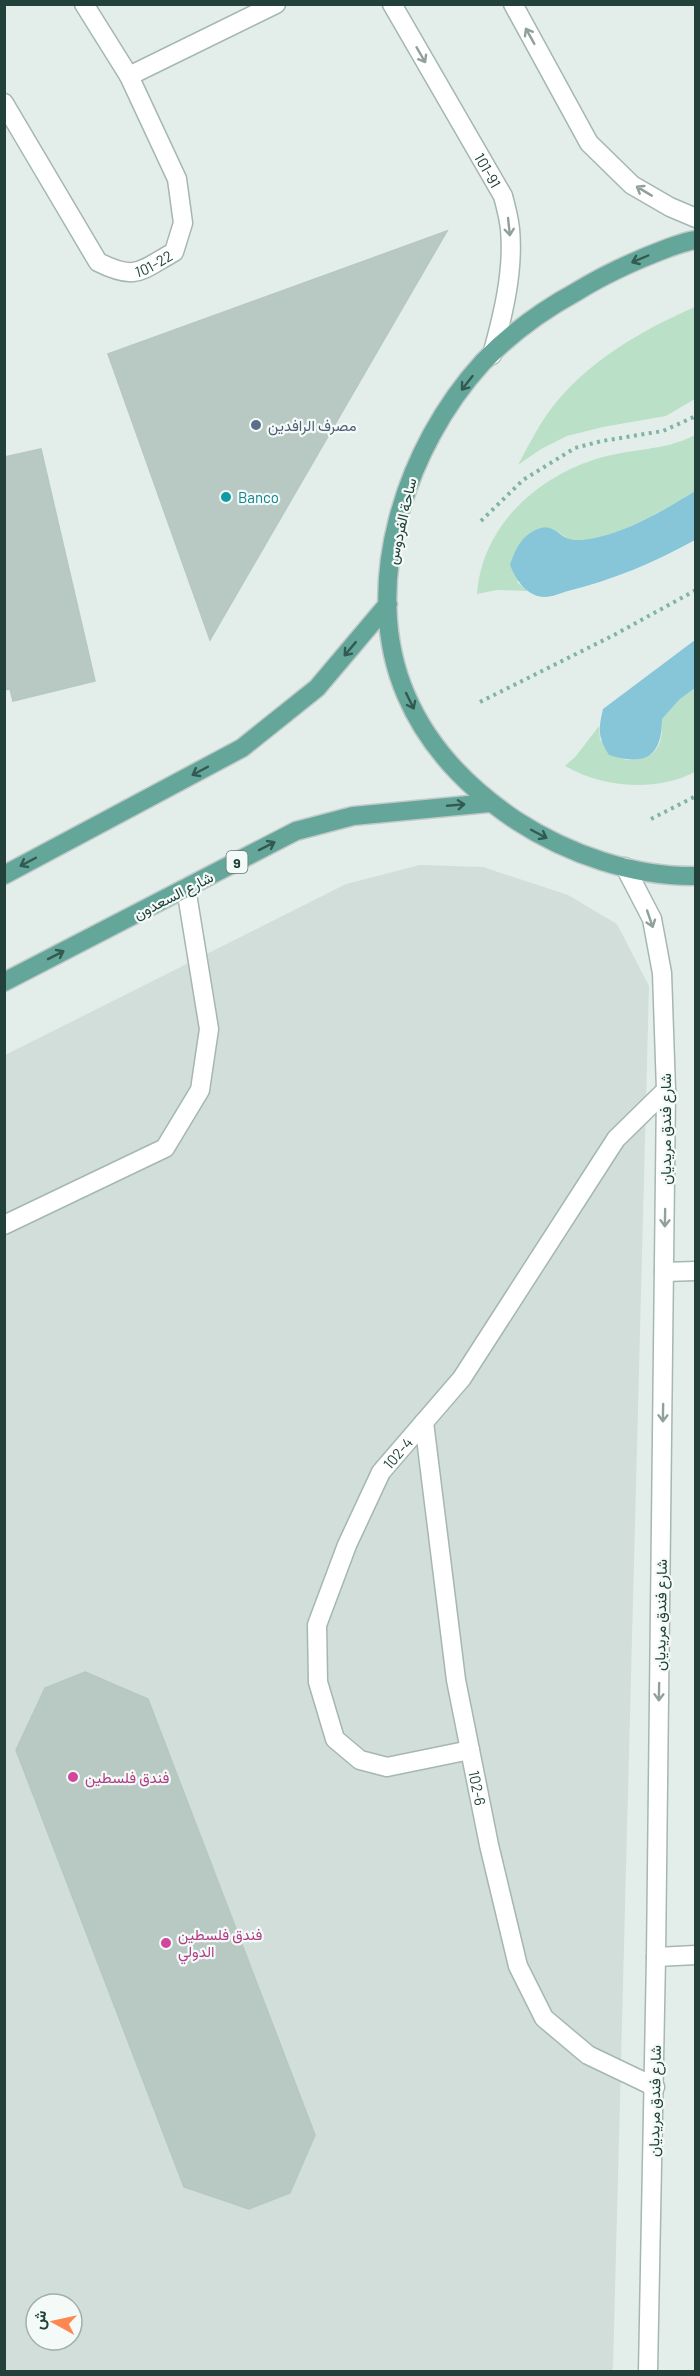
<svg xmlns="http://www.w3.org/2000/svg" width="700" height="2376" font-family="Barlow,Vazirmatn,sans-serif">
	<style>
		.built { fill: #d1ded9; fill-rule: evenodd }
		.green { fill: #bae1c7 }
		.water { fill: #86c6d8 }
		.building { fill: #b8c9c3; stroke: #b5c8c1; stroke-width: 1.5 }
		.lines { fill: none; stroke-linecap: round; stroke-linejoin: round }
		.service-casing { stroke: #a5b7b2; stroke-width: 21 }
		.minor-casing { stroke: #a5b7b2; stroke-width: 21 }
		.primary-casing { stroke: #c1cac8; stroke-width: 21 }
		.path { stroke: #81b4a7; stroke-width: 4; stroke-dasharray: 3 4.5; stroke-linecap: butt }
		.service { stroke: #fff; stroke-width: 18 }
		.minor { stroke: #fff; stroke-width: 18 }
		.primary { stroke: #64a79a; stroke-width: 18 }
		.oneway { stroke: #90a09c }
		.oneway2 { stroke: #325a52 }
		.service-dot { fill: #5c6f8a; stroke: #f4faf7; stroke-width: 2 }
		.culture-dot { fill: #0f9aa8; stroke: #f4faf7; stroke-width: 2 }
		.hotel-dot { fill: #d1479c; stroke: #f4faf7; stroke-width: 2 }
		.labels { text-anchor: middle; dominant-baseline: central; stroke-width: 4.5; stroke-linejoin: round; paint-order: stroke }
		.shield { fill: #f4faf7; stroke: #607873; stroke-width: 1.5 }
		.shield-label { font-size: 14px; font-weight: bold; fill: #21413a }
		.street-label { font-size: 15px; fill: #21413a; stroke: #f4faf7 }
		.service-label { font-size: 15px; fill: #4e5e75; stroke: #f4faf7; text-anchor: start }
		.culture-label { font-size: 15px; fill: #0d838f; stroke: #f4faf7; text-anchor: start }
		.hotel-label { font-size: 15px; fill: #b23c85; stroke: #f4faf7; text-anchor: start }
	</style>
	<rect width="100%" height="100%" fill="#e3eeea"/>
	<path class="built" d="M 420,865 L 483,867 L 568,895 L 617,924 L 649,986 L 613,2368 L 611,2372 L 5,2372 L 5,1055 L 346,884 ZM 36,2304 L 72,2304 L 72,2340 L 36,2340 Z"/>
	<path class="green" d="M 695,307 L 695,399 L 666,416 L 603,427 L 567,436 L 541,449 L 518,465 C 525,452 532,438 540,425 C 574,369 637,332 695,307 Z
		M 695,435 L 695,491 C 673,505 596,550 570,540 C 566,538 562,534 558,532 L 517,582 L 528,591 L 497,590 L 477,594 C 482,528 533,480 593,460 C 627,448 663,452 695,435 Z
		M 695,688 L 695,772 C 656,792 603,788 565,766 L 576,756 L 599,726 L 600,740 L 626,760 C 656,759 663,748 662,719 L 680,699 Z"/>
	<path class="water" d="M 695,491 L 695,540 C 655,562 613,580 568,591 C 561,593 552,597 545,597 C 527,597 516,580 510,565 C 516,548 522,534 541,528 C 554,524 562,540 574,540 C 610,542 665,510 695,491 Z
		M 695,640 L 695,688 L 680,699 L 662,719 C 662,758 644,766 609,755 C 598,737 598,730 603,709 Z"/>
	<path class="building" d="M 447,231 L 210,640 L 108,354 Z
		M 41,449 L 95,681 L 13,701 L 10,689 L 4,690 L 4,457 Z
		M 85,1672 L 148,1699 L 315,2135 L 290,2193 L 249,2209 L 184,2187 L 16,1750 L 45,1688 Z"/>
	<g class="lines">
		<defs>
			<g id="service">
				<path d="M 129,76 L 276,4"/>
				<path id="s1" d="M 4,103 L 98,262 C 136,281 140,271 174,252 L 183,223 L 177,179 L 129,76 L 84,4"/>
				<path d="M 4,1225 L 165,1148 L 200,1090 L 209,1029 L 186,888"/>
				<path id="s2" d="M 424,1422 L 456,1680 L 489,1845 L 518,1966 L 544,2018 L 588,2055 L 655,2087"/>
				<path id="s3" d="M 470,1750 L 387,1767 L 360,1760 L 335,1739 L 318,1682 L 317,1625 L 347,1545 L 381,1472 L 462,1378 L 616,1139 L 666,1090"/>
			</g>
			<g id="minor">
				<path id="s4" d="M 392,4 L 503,196 C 506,207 509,218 510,229 C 514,271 503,315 492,355"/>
				<path d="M 513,4 L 589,143 L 632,185 L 670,207 L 696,218"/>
				<path d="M 625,867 L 652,919 L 662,973 L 666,1090 L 656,1957 L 648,2372"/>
				<path d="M 664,1272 L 696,1271"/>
				<path d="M 656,1957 L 696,1955"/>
			</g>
			<path id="primary" d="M 696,240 C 686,241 677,245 668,248 C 636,260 605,274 576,292 C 543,310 509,335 483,362 C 406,446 359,586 406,695 C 429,749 469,789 517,821 C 568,854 634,877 696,876
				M 4,875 L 242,748 L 317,688 L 388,604
				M 4,982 L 296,831 L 353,816 L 489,803"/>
		</defs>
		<use href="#service" class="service-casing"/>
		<use href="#minor" class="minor-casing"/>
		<use href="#primary" class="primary-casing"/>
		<path class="path" d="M 481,521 L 523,480 L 575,448 L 602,441 L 663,431 L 696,416
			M 480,702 L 614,635 L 696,590
			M 651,819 L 696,796"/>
		<use href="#service" class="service"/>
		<use href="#minor" class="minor"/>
		<use href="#primary" class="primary"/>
	</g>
	<defs><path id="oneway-shaft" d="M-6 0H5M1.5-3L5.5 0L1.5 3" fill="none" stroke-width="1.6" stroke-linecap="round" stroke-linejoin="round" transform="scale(1.5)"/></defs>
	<g class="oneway">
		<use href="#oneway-shaft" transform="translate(530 36) rotate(-119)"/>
		<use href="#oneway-shaft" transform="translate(421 55) rotate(60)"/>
		<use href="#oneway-shaft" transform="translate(644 191) rotate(-149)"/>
		<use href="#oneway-shaft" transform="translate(509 227) rotate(84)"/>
		<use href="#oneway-shaft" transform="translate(650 919) rotate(71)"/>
		<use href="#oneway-shaft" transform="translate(665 1218) rotate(91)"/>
		<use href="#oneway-shaft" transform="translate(663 1413) rotate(91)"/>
		<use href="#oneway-shaft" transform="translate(659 1692) rotate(91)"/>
	</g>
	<g class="oneway2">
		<use href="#oneway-shaft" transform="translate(640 259) rotate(157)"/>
		<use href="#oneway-shaft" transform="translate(467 383) rotate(128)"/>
		<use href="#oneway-shaft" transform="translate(350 649) rotate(130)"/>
		<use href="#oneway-shaft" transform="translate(410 701) rotate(64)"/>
		<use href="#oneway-shaft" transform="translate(200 771) rotate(152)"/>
		<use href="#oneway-shaft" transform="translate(456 805) rotate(-5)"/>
		<use href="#oneway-shaft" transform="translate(539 834) rotate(28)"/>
		<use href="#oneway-shaft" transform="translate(267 846) rotate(-27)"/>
		<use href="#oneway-shaft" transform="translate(28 862) rotate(152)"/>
		<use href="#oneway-shaft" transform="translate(56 955) rotate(-27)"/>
	</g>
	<circle class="service-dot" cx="256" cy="425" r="6"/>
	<circle class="culture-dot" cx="226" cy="497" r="6"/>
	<g class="hotel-dot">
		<circle cx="73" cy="1777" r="6"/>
		<circle cx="166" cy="1943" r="6"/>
	</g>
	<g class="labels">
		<rect class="shield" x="226.5" y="851" width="21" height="22" rx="4.5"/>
		<g class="shield-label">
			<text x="237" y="862">9</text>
		</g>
		<g class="street-label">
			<text stroke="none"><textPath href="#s4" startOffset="192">101-91</textPath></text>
			<text stroke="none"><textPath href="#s1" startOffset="244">101-22</textPath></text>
			<text transform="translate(401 521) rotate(-77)">ساحة الفردوس</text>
			<text transform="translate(173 895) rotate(-27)">شارع السعدون</text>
			<text transform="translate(665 1129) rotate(-90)">شارع فندق مريديان</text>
			<text stroke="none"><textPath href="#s3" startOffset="453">102-4</textPath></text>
			<text transform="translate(660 1615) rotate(-89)">شارع فندق مريديان</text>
			<text stroke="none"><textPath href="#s2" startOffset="370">102-6</textPath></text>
			<text transform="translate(654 2101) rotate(-89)">شارع فندق مريديان</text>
		</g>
		<g class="service-label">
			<text x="268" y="425">مصرف الرافدين</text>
		</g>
		<g class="culture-label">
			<text x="238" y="497">Banco</text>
		</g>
		<g class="hotel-label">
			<text x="85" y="1777">فندق فلسطين</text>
			<text x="178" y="1934">فندق فلسطين<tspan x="178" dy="17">الدولي</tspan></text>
		</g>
	</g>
	<rect width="700" height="2376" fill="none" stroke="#21413a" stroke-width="12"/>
	<g transform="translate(54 2322) rotate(278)"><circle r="28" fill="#f4faf7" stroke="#a0b0ab" stroke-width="1.5"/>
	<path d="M0-4.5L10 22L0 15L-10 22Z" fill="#fe8651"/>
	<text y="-9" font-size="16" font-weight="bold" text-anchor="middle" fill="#21413a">ش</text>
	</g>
</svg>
